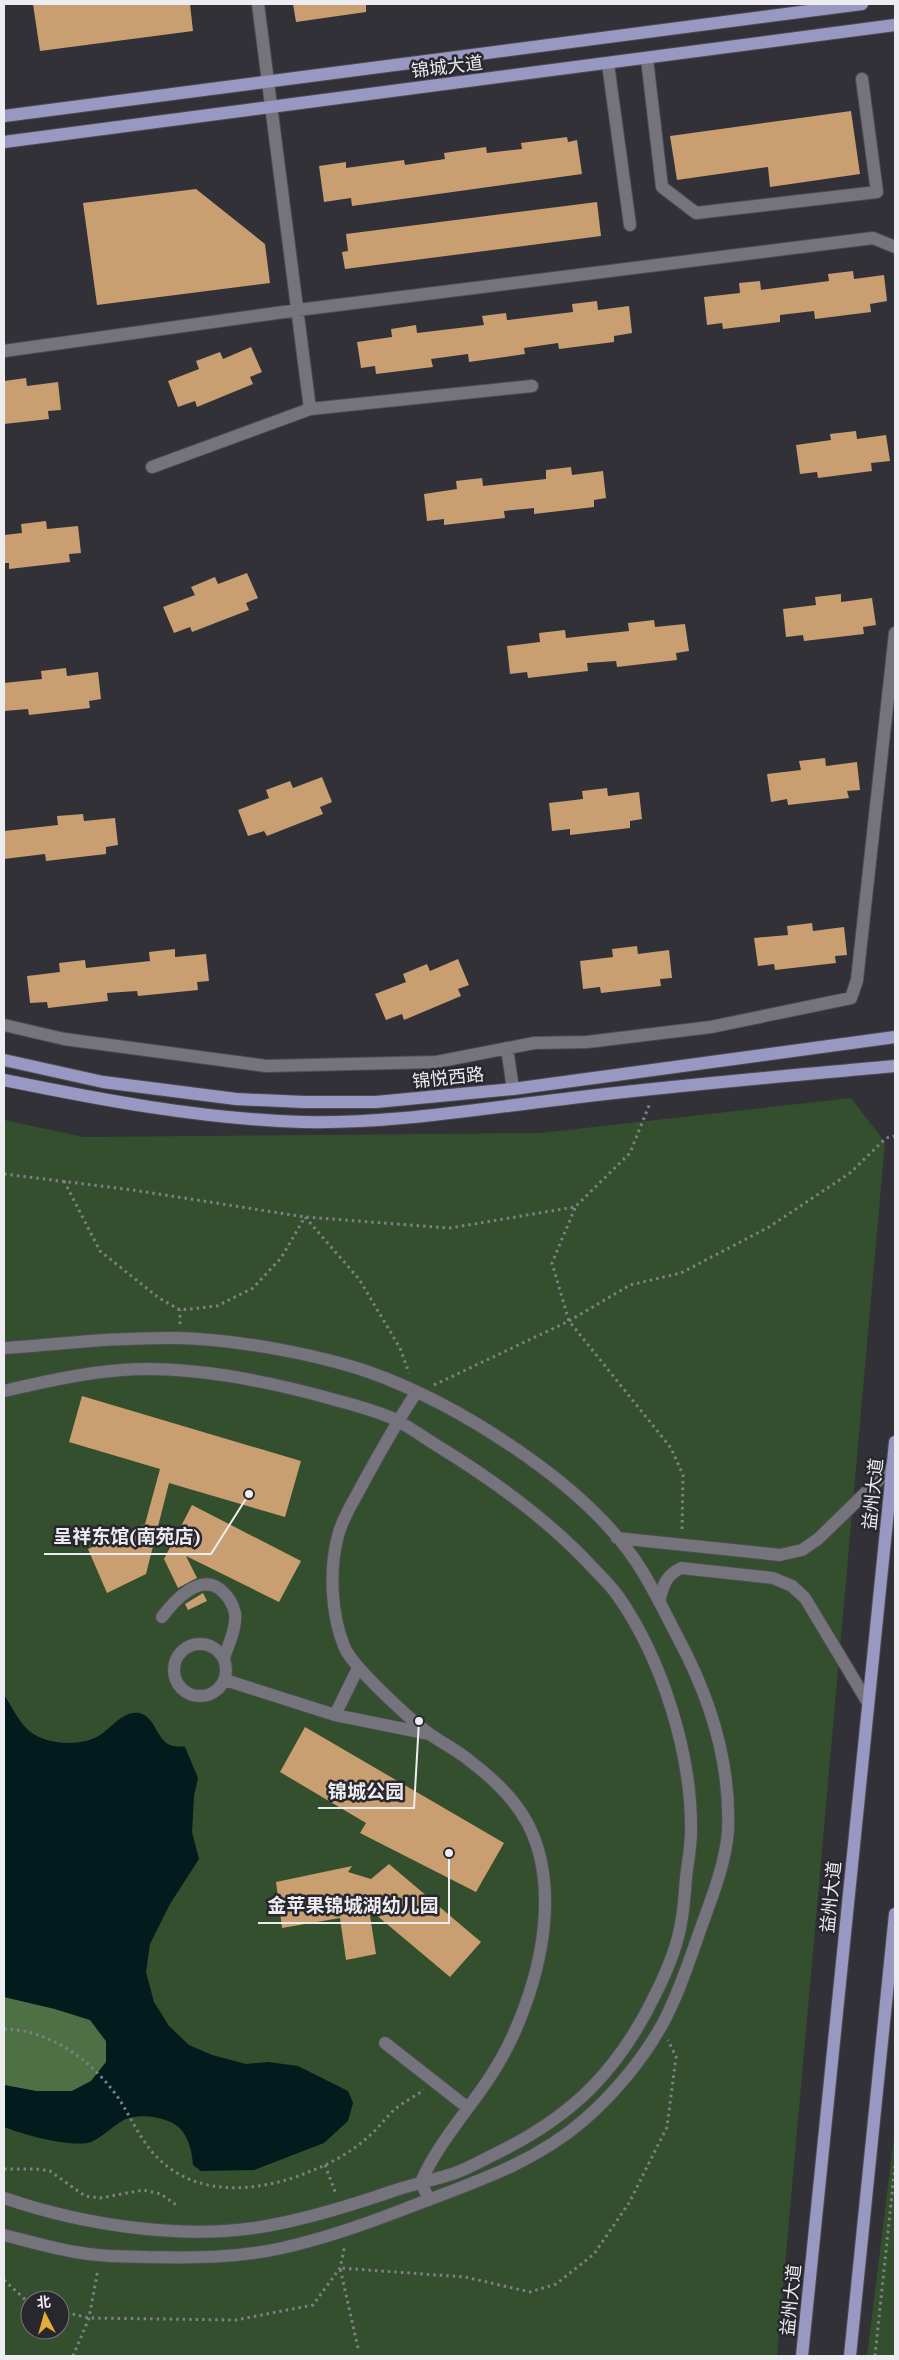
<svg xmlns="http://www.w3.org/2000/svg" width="899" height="2360" font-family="'PT Serif','Noto Sans SC',serif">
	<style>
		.green { fill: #334f2d; fill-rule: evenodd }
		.forest { fill: #4d7145 }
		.water { fill: #021b1c }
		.building { fill: #c99e71 }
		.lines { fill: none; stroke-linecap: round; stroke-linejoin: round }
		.minor-casing { stroke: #4d4c51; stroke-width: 14 }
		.major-casing { stroke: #4d4c51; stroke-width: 14 }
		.path { stroke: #807f85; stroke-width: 3; stroke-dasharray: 2.5 4; stroke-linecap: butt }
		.minor { stroke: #75747c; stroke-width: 12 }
		.major { stroke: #9998c3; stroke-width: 12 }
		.labels { text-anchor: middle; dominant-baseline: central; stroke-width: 5; stroke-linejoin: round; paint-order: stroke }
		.street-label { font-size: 18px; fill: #edecf1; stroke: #28272e }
		.leader { fill: none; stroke: #edecf1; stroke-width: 2 }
		.callout-dot { fill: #edecf1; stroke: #28272e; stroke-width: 2 }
		.callout-label { font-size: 19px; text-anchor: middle; font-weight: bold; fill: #edecf1; stroke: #28272e; stroke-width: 5; stroke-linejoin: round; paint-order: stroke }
	</style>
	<rect width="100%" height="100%" fill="#323138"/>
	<path class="green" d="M 851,1098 L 885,1142 L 777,2356 L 4,2356 L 4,1120 L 84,1137 L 541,1133 ZM 30,2300 L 60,2300 L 60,2330 L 30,2330 Z
		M 894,2137 L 895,2356 L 867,2356 Z"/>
	<path class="forest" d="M 4,1997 L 55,2009 L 90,2020 L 106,2041 L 106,2062 L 91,2081 L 72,2091 L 36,2091 L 4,2085 Z"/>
	<path class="water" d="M 4,1695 C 11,1705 17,1718 25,1727 C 41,1745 80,1748 100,1735 C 111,1728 124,1710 139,1713 C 155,1716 156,1739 170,1745 C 174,1747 181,1746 185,1747 L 198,1778 L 194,1796 L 192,1832 L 199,1859 L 170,1904 L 150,1944 L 146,1972 L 154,2002 L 169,2026 L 189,2045 L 212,2055 L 246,2064 L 268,2062 L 298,2066 L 348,2091 L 353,2103 L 348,2121 L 324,2143 L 254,2170 L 201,2171 L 193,2165 C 192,2153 190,2142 183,2132 C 173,2117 141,2113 126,2119 C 114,2124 98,2142 87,2143 C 64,2146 25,2135 4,2127 L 4,2085 L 36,2091 L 72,2091 L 91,2081 L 106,2062 L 106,2041 L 90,2020 L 55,2009 L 4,1997 Z"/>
	<path class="building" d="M 33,4 L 190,4 L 193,31 L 40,51 Z
		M 293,4 L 366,4 L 366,12 L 296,22 Z
		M 851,111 L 860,174 L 770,187 L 768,167 L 677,180 L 670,136 Z
		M 567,137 L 568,142 L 577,140 L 582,174 L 352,206 L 351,198 L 324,202 L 319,166 L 346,162 L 346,168 L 404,160 L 405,165 L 445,159 L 444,153 L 486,147 L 487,153 L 522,149 L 521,143 Z
		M 196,189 L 265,244 L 270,283 L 97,305 L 83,203 Z
		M 597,202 L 601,236 L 345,269 L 342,252 L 348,251 L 346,234 Z
		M 853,271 L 854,279 L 884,275 L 887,301 L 870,304 L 871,312 L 815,319 L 814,311 L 780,315 L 780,322 L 723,329 L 722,323 L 707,325 L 704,297 L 740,293 L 739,283 L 760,281 L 761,290 L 829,281 L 828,274 Z
		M 597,301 L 598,310 L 629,306 L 632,333 L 614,336 L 614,342 L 559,349 L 558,343 L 524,348 L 525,354 L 469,362 L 468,354 L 431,359 L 433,367 L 376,374 L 375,366 L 361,368 L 357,342 L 392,337 L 391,329 L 416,325 L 417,333 L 484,325 L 482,316 L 506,313 L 507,320 L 573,312 L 572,304 Z
		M 251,347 L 262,372 L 250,377 L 253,384 L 197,407 L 195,401 L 178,407 L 168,381 L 199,369 L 196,361 L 220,352 L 223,359 Z
		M 26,378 L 27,386 L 58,382 L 61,410 L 48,411 L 49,419 L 4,424 L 4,381 Z
		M 856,431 L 857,439 L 886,435 L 890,461 L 871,463 L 872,471 L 818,478 L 817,472 L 800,474 L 796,445 L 831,440 L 830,434 Z
		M 571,467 L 572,475 L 603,471 L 606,498 L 594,500 L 594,507 L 534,514 L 534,508 L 504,511 L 505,518 L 444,525 L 444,519 L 427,521 L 424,494 L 457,489 L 456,481 L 482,478 L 483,486 L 546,479 L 546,470 Z
		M 46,521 L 47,529 L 78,526 L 81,553 L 69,554 L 70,562 L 9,569 L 9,563 L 4,563 L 4,535 L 22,533 L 21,524 Z
		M 247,573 L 258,598 L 246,603 L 249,610 L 192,632 L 190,627 L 174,633 L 163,607 L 195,595 L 191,587 L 215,577 L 218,584 Z
		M 841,594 L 841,602 L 872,598 L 876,625 L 863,627 L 864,634 L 804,641 L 803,635 L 786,637 L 783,609 L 816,605 L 815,597 Z
		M 654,620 L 655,627 L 685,624 L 689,651 L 676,653 L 677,660 L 617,667 L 616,661 L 587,663 L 588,671 L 528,678 L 527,672 L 510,674 L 507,646 L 540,642 L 539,633 L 565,630 L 566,638 L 629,631 L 628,623 Z
		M 66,668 L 67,676 L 98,672 L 101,699 L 89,701 L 90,708 L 29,715 L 28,709 L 4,711 L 4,683 L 42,679 L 41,671 Z
		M 825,758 L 826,766 L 857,762 L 860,790 L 847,791 L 849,798 L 788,805 L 787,799 L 771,802 L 767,774 L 801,770 L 799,761 Z
		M 322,777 L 332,802 L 320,807 L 323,814 L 267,836 L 264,831 L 248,836 L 238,810 L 269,798 L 266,790 L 290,781 L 293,788 Z
		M 607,788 L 608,796 L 639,792 L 642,819 L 630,821 L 630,828 L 570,835 L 570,829 L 552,831 L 549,803 L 583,799 L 582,791 Z
		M 83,814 L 84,821 L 115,818 L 118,845 L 106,847 L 106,854 L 46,861 L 45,854 L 4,859 L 4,831 L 58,825 L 57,816 Z
		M 812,923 L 813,931 L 844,927 L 847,955 L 835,956 L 836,963 L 775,970 L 774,964 L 758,966 L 754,938 L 788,935 L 787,926 Z
		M 637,946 L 638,954 L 669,950 L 672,978 L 660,979 L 661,986 L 601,993 L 600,987 L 583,989 L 580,961 L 613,957 L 612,949 Z
		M 175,949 L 175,957 L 206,954 L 209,981 L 197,982 L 198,990 L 138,996 L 137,991 L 107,993 L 108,1001 L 48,1008 L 47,1002 L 30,1003 L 27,976 L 60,972 L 59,963 L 85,960 L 86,968 L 150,961 L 149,952 Z
		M 458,959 L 469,985 L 458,989 L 461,996 L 404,1020 L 402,1014 L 386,1020 L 375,994 L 406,982 L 403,974 L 427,964 L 430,971 Z
		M 82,1396 L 301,1461 L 285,1517 L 169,1483 L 146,1574 L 107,1593 L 88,1549 L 145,1524 L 160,1469 L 69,1442 Z
		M 192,1505 L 301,1561 L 279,1602 L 186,1556 L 197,1578 L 178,1588 L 164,1559 Z
		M 203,1593 L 207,1601 L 188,1610 L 185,1604 Z
		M 305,1727 L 504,1843 L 476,1892 L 360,1833 L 366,1823 L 280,1772 Z
		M 389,1864 L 481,1942 L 450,1977 L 369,1909 L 376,1954 L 346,1960 L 340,1918 L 282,1928 L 276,1882 L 352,1866 L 348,1872 L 371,1879 Z"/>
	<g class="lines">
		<defs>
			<path id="minor" d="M 647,59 L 662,187 L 696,213 L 877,192 L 862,79
				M 608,64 L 630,225
				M 4,351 L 298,310 L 873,238 L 895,247
				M 310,409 L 532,386
				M 152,467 L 310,409 L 258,4
				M 4,1025 L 64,1039 L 266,1066 L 436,1062 L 534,1043 L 587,1042 L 711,1027 L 851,998 L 857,980 L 895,633
				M 507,1048 L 513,1089
				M 4,1348 C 61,1344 120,1337 178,1338 C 234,1339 316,1354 369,1372 C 458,1404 581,1481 635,1560 C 651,1583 664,1611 677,1636 C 710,1697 731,1761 728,1831 C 725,1869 708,1906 696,1942 C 686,1970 677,1997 663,2023 C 644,2058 614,2094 584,2120 C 531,2166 466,2185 402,2210 C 363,2225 323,2239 282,2248 C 238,2258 192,2258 147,2257 C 131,2256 114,2257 98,2255 C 66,2252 35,2243 4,2235
				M 4,1391 C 43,1382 82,1373 122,1370 C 190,1365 267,1381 332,1399 C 353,1405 374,1410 394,1419 C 410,1427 426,1439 441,1448 C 496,1482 549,1520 593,1568 C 602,1577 611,1586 618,1596 C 662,1659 692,1754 691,1831 C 691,1846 688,1862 686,1877 C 685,1892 684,1908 681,1923 C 677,1948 667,1971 656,1993 C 619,2070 573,2116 497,2153 C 483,2160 469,2168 455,2173 C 435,2180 413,2184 393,2191 C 355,2204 317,2216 277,2224 C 191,2242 86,2226 4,2198
				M 416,1393 C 396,1423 379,1454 362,1485 C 354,1501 342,1518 338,1536 C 329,1569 331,1614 344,1646 C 351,1666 412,1721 431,1735 C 444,1744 458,1751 470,1761 C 522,1800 546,1839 545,1906 C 544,1963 521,2030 490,2077 C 467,2112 438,2143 421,2182 L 429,2200
				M 617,1538 L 780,1555 L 802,1550 L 818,1539 L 892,1467
				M 659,1602 C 663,1586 665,1576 681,1568 L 773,1578 L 792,1586 L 805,1598 L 867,1701
				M 162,1617 C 174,1601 200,1572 221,1590 C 228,1596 233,1604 235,1613 C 237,1628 228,1645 224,1658
				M174 1670a26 26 0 1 1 52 0a26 26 0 1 1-52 0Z
				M 225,1680 L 335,1715 L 429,1734
				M 335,1715 L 358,1668
				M 385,2043 L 468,2108"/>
			<path id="major" d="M 4,116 L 862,4
				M 4,142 L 895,25
				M 4,1060 L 103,1082 L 236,1099 L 304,1102 L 376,1102 L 513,1089 L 895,1037
				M 4,1080 C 102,1100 202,1119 303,1122 C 393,1124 483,1108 572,1098 C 680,1085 787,1076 895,1066
				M 802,2356 L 895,1442
				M 850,2356 L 895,1914"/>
		</defs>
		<use href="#minor" class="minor-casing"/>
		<use href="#major" class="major-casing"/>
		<path class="path" d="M 4,1174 L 133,1190 L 305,1217 L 450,1228 L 575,1207 L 630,1153 L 650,1103
			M 64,1181 L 100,1251 L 159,1298 L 180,1310 L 217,1306 L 253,1288 L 281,1258 L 305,1217 L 359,1279 L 400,1348 L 409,1373
			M 575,1208 L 552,1263 L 569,1321 L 671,1448 L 683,1475 L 682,1531
			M 180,1324 L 180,1310
			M 434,1385 L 569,1321 L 630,1285 L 681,1273 L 769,1227 L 850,1173 L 886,1138 L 895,1136
			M 4,2029 C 50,2030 90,2059 117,2096 C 132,2118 141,2143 161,2161 C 202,2199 264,2191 311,2171 C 332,2163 353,2151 369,2136 C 379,2128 386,2117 395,2109 C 404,2102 415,2096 424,2090
			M 325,2165 L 336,2194
			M 4,2169 L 36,2169 L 50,2171 L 85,2196 L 100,2198 L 143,2190 L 161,2194 L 179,2207
			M 4,2280 L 30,2304
			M 60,2311 L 89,2318 L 236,2320 L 313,2305 L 340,2268 L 345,2245
			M 358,2348 L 340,2268 L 465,2277 L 530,2292 L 556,2284 L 594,2254 L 629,2203 L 667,2127 L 676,2057 L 668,2040
			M 73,2356 L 89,2318 L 98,2269
			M 875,2356 L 895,2165"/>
		<use href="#minor" class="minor"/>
		<use href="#major" class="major"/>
	</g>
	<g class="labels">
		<g class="street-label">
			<text transform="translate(447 66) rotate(-7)">锦城大道</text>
			<text transform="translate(448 1077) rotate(-6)">锦悦西路</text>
			<text transform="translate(872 1494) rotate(-84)">益州大道</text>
			<text transform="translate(830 1897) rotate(-84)">益州大道</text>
			<text transform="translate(790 2300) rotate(-84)">益州大道</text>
		</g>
	</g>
	<path class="leader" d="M249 1494L211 1554H44M419 1721L414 1808H318M449 1853L449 1923H258"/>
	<g class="callout-dot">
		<circle cx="249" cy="1494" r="5"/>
		<circle cx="419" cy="1721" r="5"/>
		<circle cx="449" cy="1853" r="5"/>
	</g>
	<g class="callout-label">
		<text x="127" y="1543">呈祥东馆(南苑店)</text>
		<text x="366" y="1798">锦城公园</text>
		<text x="353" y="1912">金苹果锦城湖幼儿园</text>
	</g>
	<rect width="899" height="2360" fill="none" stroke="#edecf1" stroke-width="10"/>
	<g transform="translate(45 2315) rotate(354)"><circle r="24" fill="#28272e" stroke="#77767c"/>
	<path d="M0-4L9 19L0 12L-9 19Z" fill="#e5ad35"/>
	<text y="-8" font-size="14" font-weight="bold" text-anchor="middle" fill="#edecf1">北</text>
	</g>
</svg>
